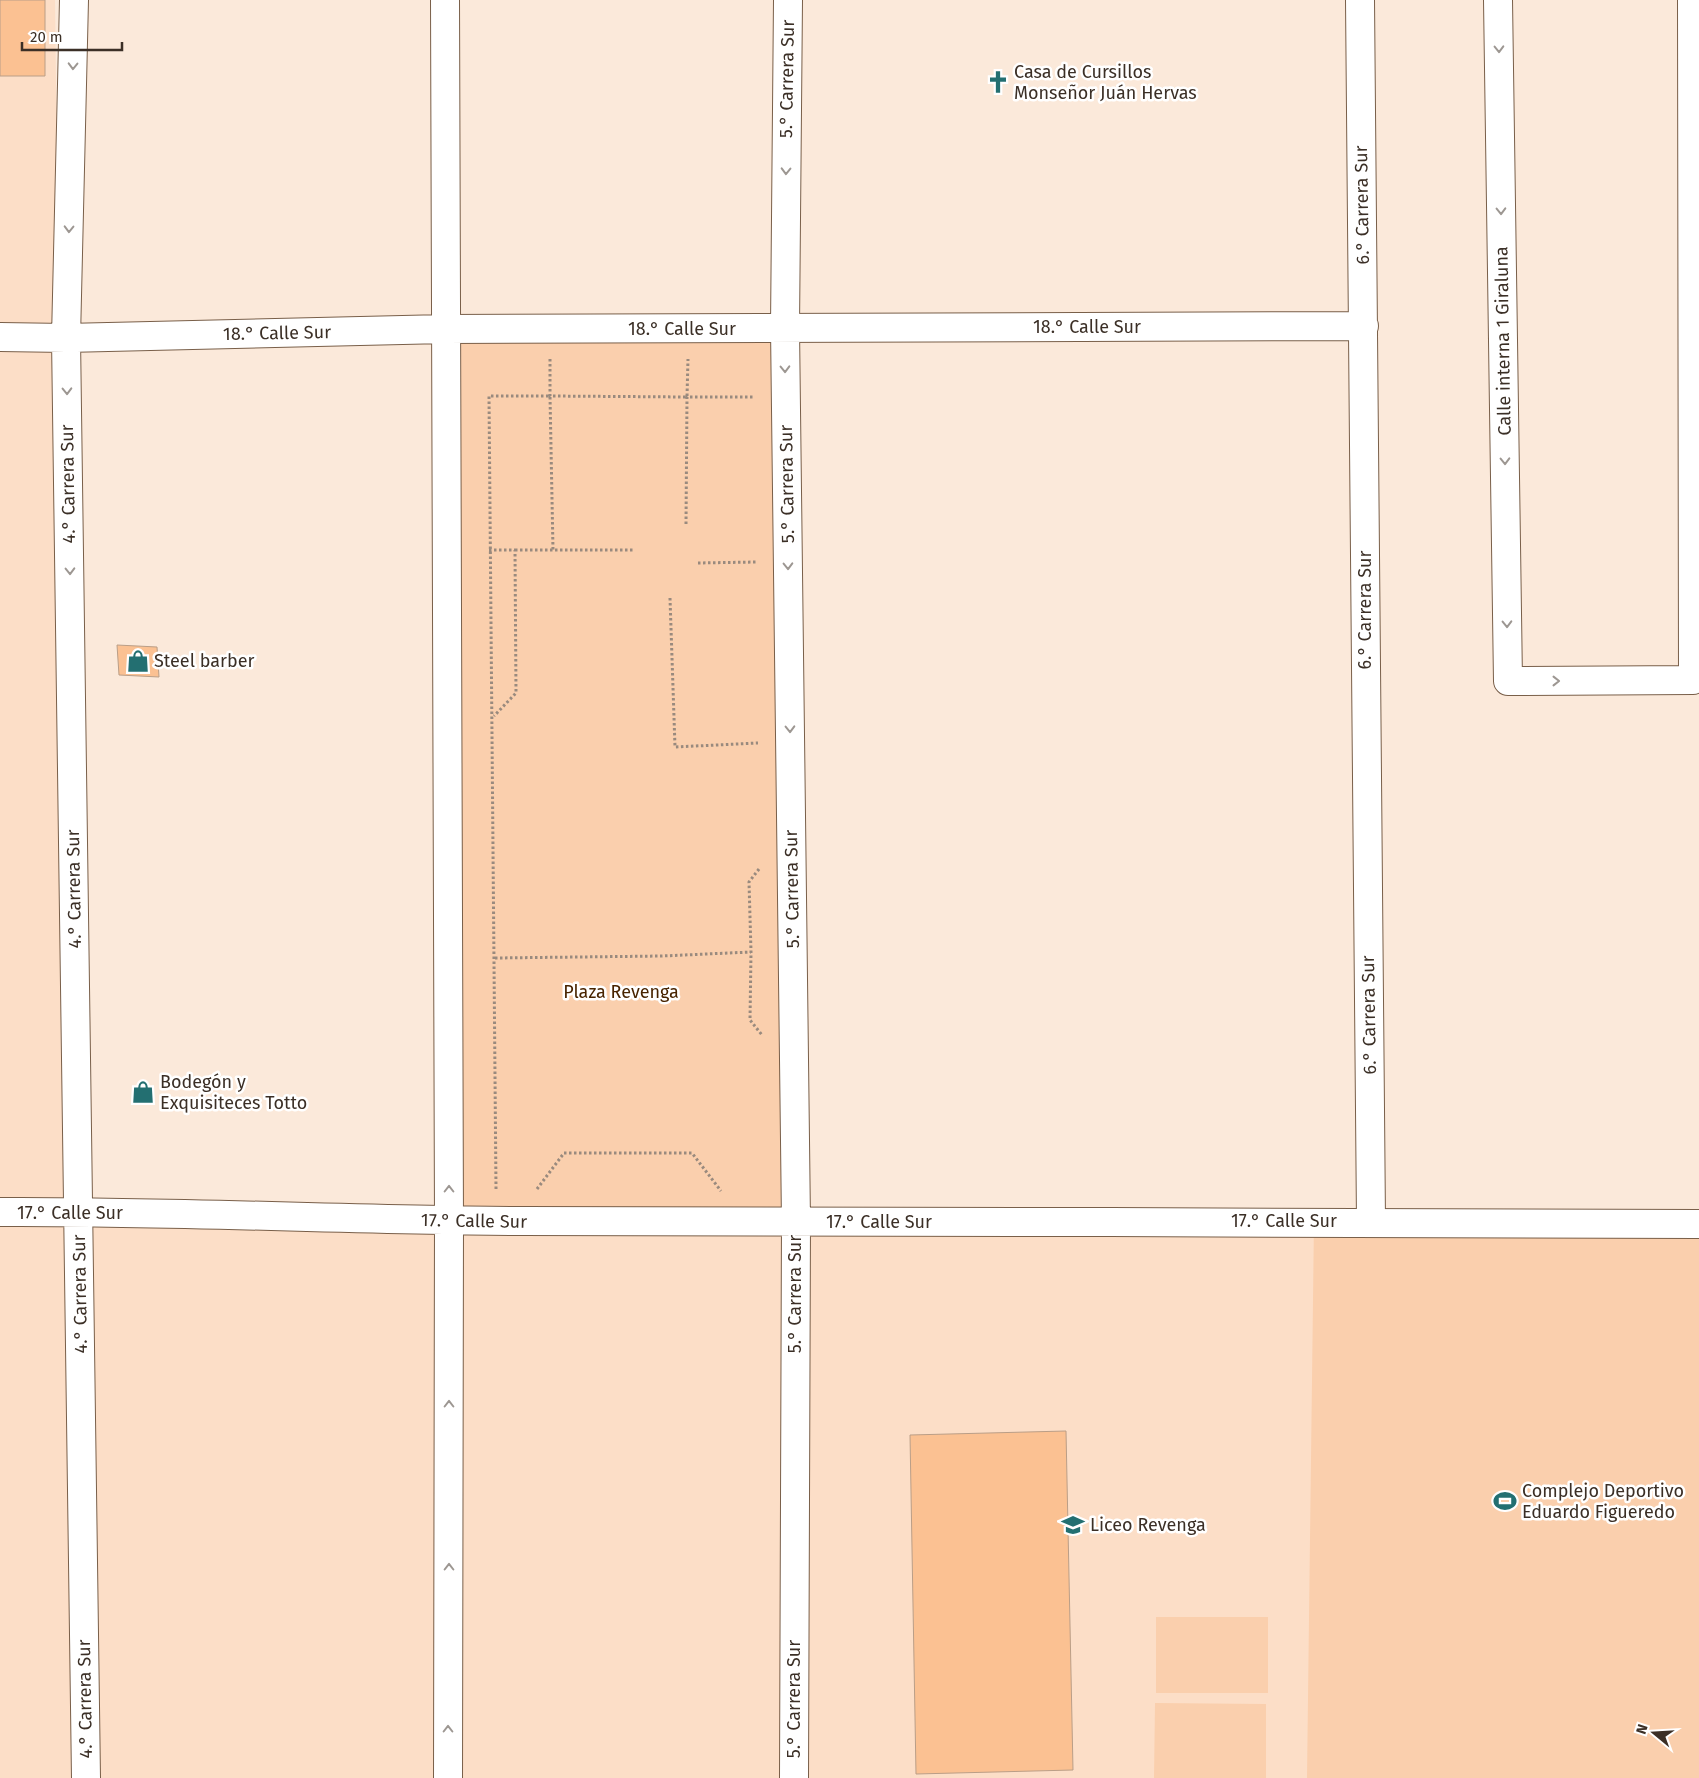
<svg xmlns="http://www.w3.org/2000/svg" width="1699" height="1778" font-family="'Fira Sans',sans-serif">
	<style>
		.built { fill: #fcdec7 }
		.green { fill: #facfad }
		.building { fill: #fbc192; stroke: #ba9e87 }
		.lines { fill: none; stroke-linecap: round; stroke-linejoin: round }
		.minor-casing { stroke: #795f49; stroke-width: 30 }
		.path { stroke: #998a7e; stroke-width: 3; stroke-dasharray: 2.5 2.5; stroke-linecap: butt }
		.minor { stroke: #fff; stroke-width: 28 }
		.oneway { stroke: #9d9792 }
		.labels { text-anchor: middle; dominant-baseline: central; stroke-width: 5; stroke-linejoin: round; paint-order: stroke }
		.poi-label { font-size: 18px; fill: #3b2f26; stroke: #fff; text-anchor: start }
		.street-label { font-size: 18px; fill: #3b2f26; stroke: #fff }
		.park-label { font-size: 18px; fill: #482400; stroke: #fff }
	</style>
	<rect width="100%" height="100%" fill="#fbe9da"/>
	<path class="built" d="M 0,0 L 55,0 L 70,1223 L 1699,1234 L 1699,1778 L 0,1778 Z"/>
	<path class="green" d="M 449,334 L 779,334 L 793,1218 L 452,1218 Z
		M 1314,1221 L 1699,1224 L 1699,1778 L 1307,1778 Z
		M 1156,1617 L 1268,1617 L 1268,1693 L 1156,1693 Z
		M 1155,1703 L 1266,1704 L 1266,1778 L 1154,1778 Z"/>
	<path class="building" d="M 0,0 L 45,0 L 45,76 L 0,76 Z
		M 117,645 L 157,647 L 159,677 L 119,675 Z
		M 1066,1431 L 1073,1770 L 916,1774 L 910,1435 Z"/>
	<g class="lines">
		<defs>
			<path id="minor" d="M 74,0 L 66,338 L 86,1778
				M 445,0 L 449,1221 L 448,1778
				M 788,0 L 785,328 L 796,1222 L 794,1778
				M 1360,0 L 1371,1221
				M 1498,0 L 1508,681 L 1693,680 L 1692,0
				M 0,337 L 66,338 L 445,329 L 1364,326
				M 0,1212 C 174,1211 347,1220 521,1221 C 914,1224 1306,1220 1699,1224"/>
		</defs>
		<use href="#minor" class="minor-casing"/>
		<path class="path" d="M 550,359 L 550,396 L 687,397 L 688,359
			M 686,524 L 687,397 L 755,397
			M 489,550 L 515,550 L 516,693 L 494,716
			M 515,550 L 635,550
			M 698,563 L 757,562
			M 670,598 L 675,747 L 758,743
			M 759,869 L 749,882 L 751,952 L 750,1020 L 762,1035
			M 495,958 L 662,956 L 751,952
			M 496,1189 L 489,396 L 550,396 L 553,550
			M 537,1189 L 564,1153 L 692,1153 L 721,1191"/>
		<use href="#minor" class="minor"/>
	</g>
	<defs><path id="oneway-chevron" d="M-2-3.5L2.5 0L-2 3.5" fill="none" stroke-width="1.6" stroke-linecap="round" stroke-linejoin="round" transform="scale(1.25)"/></defs>
	<g class="oneway">
		<use href="#oneway-chevron" transform="translate(1499 49) rotate(89)"/>
		<use href="#oneway-chevron" transform="translate(73 66) rotate(91)"/>
		<use href="#oneway-chevron" transform="translate(786 171) rotate(91)"/>
		<use href="#oneway-chevron" transform="translate(1501 211) rotate(89)"/>
		<use href="#oneway-chevron" transform="translate(69 229) rotate(91)"/>
		<use href="#oneway-chevron" transform="translate(785 369) rotate(89)"/>
		<use href="#oneway-chevron" transform="translate(67 391) rotate(89)"/>
		<use href="#oneway-chevron" transform="translate(1505 461) rotate(89)"/>
		<use href="#oneway-chevron" transform="translate(788 566) rotate(89)"/>
		<use href="#oneway-chevron" transform="translate(70 571) rotate(89)"/>
		<use href="#oneway-chevron" transform="translate(1507 624) rotate(89)"/>
		<use href="#oneway-chevron" transform="translate(1556 681)"/>
		<use href="#oneway-chevron" transform="translate(790 729) rotate(89)"/>
		<use href="#oneway-chevron" transform="translate(449 1189) rotate(-90)"/>
		<use href="#oneway-chevron" transform="translate(449 1404) rotate(-90)"/>
		<use href="#oneway-chevron" transform="translate(449 1567) rotate(-90)"/>
		<use href="#oneway-chevron" transform="translate(448 1729) rotate(-90)"/>
	</g>
	<defs>
		<symbol id="church-bare" viewBox="-9 -9 18 18"><path d="M-1.2-6h2.4v3.5h3.3v2.4h-3.3V6h-2.4V-.1h-3.3v-2.4h3.3Z" fill="#236f71" stroke="#fff" stroke-width="2.5" paint-order="stroke"/></symbol>
		<symbol id="shop-bare" viewBox="-9 -9 18 18"><path d="M-5-2.5h2.3a2.7 3.5 0 0 1 5.4 0H5L5.5 6h-11ZM-1.5-2.5h3a1.5 2.3 0 0 0-3 0Z" fill="#236f71" stroke="#fff" stroke-width="2.5" paint-order="stroke"/></symbol>
		<symbol id="stadium-bare" viewBox="-9 -9 18 18"><path d="M0-5a6.5 5 0 1 0 0 10a6.5 5 0 1 0 0-10ZM-3.5-1.8h7v3.6h-7Z" fill="#236f71" stroke="#fff" stroke-width="2.5" paint-order="stroke"/></symbol>
		<symbol id="school-bare" viewBox="-9 -9 18 18"><path d="M0-5L7-2L0 1L-7-2ZM-4 1L0 2.5L4 1V4Q0 6-4 4Z" fill="#236f71" stroke="#fff" stroke-width="2.5" paint-order="stroke"/></symbol>
	</defs>
	<g fill-rule="evenodd">
		<use href="#church-bare" x="982" y="66" width="32" height="32"/>
		<use href="#shop-bare" x="122" y="645" width="32" height="32"/>
		<use href="#shop-bare" x="127" y="1076" width="32" height="32"/>
		<use href="#stadium-bare" x="1489" y="1485" width="32" height="32"/>
		<use href="#school-bare" x="1057" y="1509" width="32" height="32"/>
	</g>
	<g class="labels">
		<g class="poi-label">
			<text x="1014" y="72">Casa de Cursillos<tspan x="1014" dy="21">Monseñor Juán Hervas</tspan></text>
			<text x="154" y="661">Steel barber</text>
			<text x="160" y="1082">Bodegón y<tspan x="160" dy="21">Exquisiteces Totto</tspan></text>
			<text x="1522" y="1491">Complejo Deportivo<tspan x="1522" dy="21">Eduardo Figueredo</tspan></text>
			<text x="1090" y="1525">Liceo Revenga</text>
		</g>
		<g class="street-label">
			<text transform="translate(787 79) rotate(-89)">5.° Carrera Sur</text>
			<text transform="translate(1362 205) rotate(-91)">6.° Carrera Sur</text>
			<text x="1087" y="327">18.° Calle Sur</text>
			<text x="682" y="329">18.° Calle Sur</text>
			<text transform="translate(277 333) rotate(-1)">18.° Calle Sur</text>
			<text transform="translate(1503 341) rotate(-91)">Calle interna 1 Giraluna</text>
			<text transform="translate(68 484) rotate(-91)">4.° Carrera Sur</text>
			<text transform="translate(787 484) rotate(-91)">5.° Carrera Sur</text>
			<text transform="translate(1365 610) rotate(-90)">6.° Carrera Sur</text>
			<text transform="translate(74 889) rotate(-91)">4.° Carrera Sur</text>
			<text transform="translate(792 889) rotate(-91)">5.° Carrera Sur</text>
			<text transform="translate(1369 1015) rotate(-91)">6.° Carrera Sur</text>
			<text x="70" y="1213">17.° Calle Sur</text>
			<text transform="translate(474 1221) rotate(1)">17.° Calle Sur</text>
			<text x="1284" y="1221">17.° Calle Sur</text>
			<text x="879" y="1222">17.° Calle Sur</text>
			<text transform="translate(80 1294) rotate(-91)">4.° Carrera Sur</text>
			<text transform="translate(795 1294) rotate(-90)">5.° Carrera Sur</text>
			<text transform="translate(85 1699) rotate(-91)">4.° Carrera Sur</text>
			<text transform="translate(794 1699) rotate(-90)">5.° Carrera Sur</text>
		</g>
		<g class="park-label">
			<text x="621" y="992">Plaza Revenga</text>
		</g>
	</g>
	<g transform="translate(1654 1733) rotate(288)" stroke="#ffffff" stroke-width="4" paint-order="stroke">
	<path d="M0-4L9 19L0 12L-9 19Z" fill="#3b2f26"/>
	<text y="-8" font-size="14" font-weight="bold" text-anchor="middle" fill="#3b2f26">N</text>
	</g>
	<path d="M22 42v8h100v-8" fill="none" stroke="#3b2f26" stroke-width="2.5"/>
	<text x="30" y="42" font-size="15" fill="#3b2f26" stroke="#ffffff" stroke-width="4" paint-order="stroke">20 m</text>
</svg>
